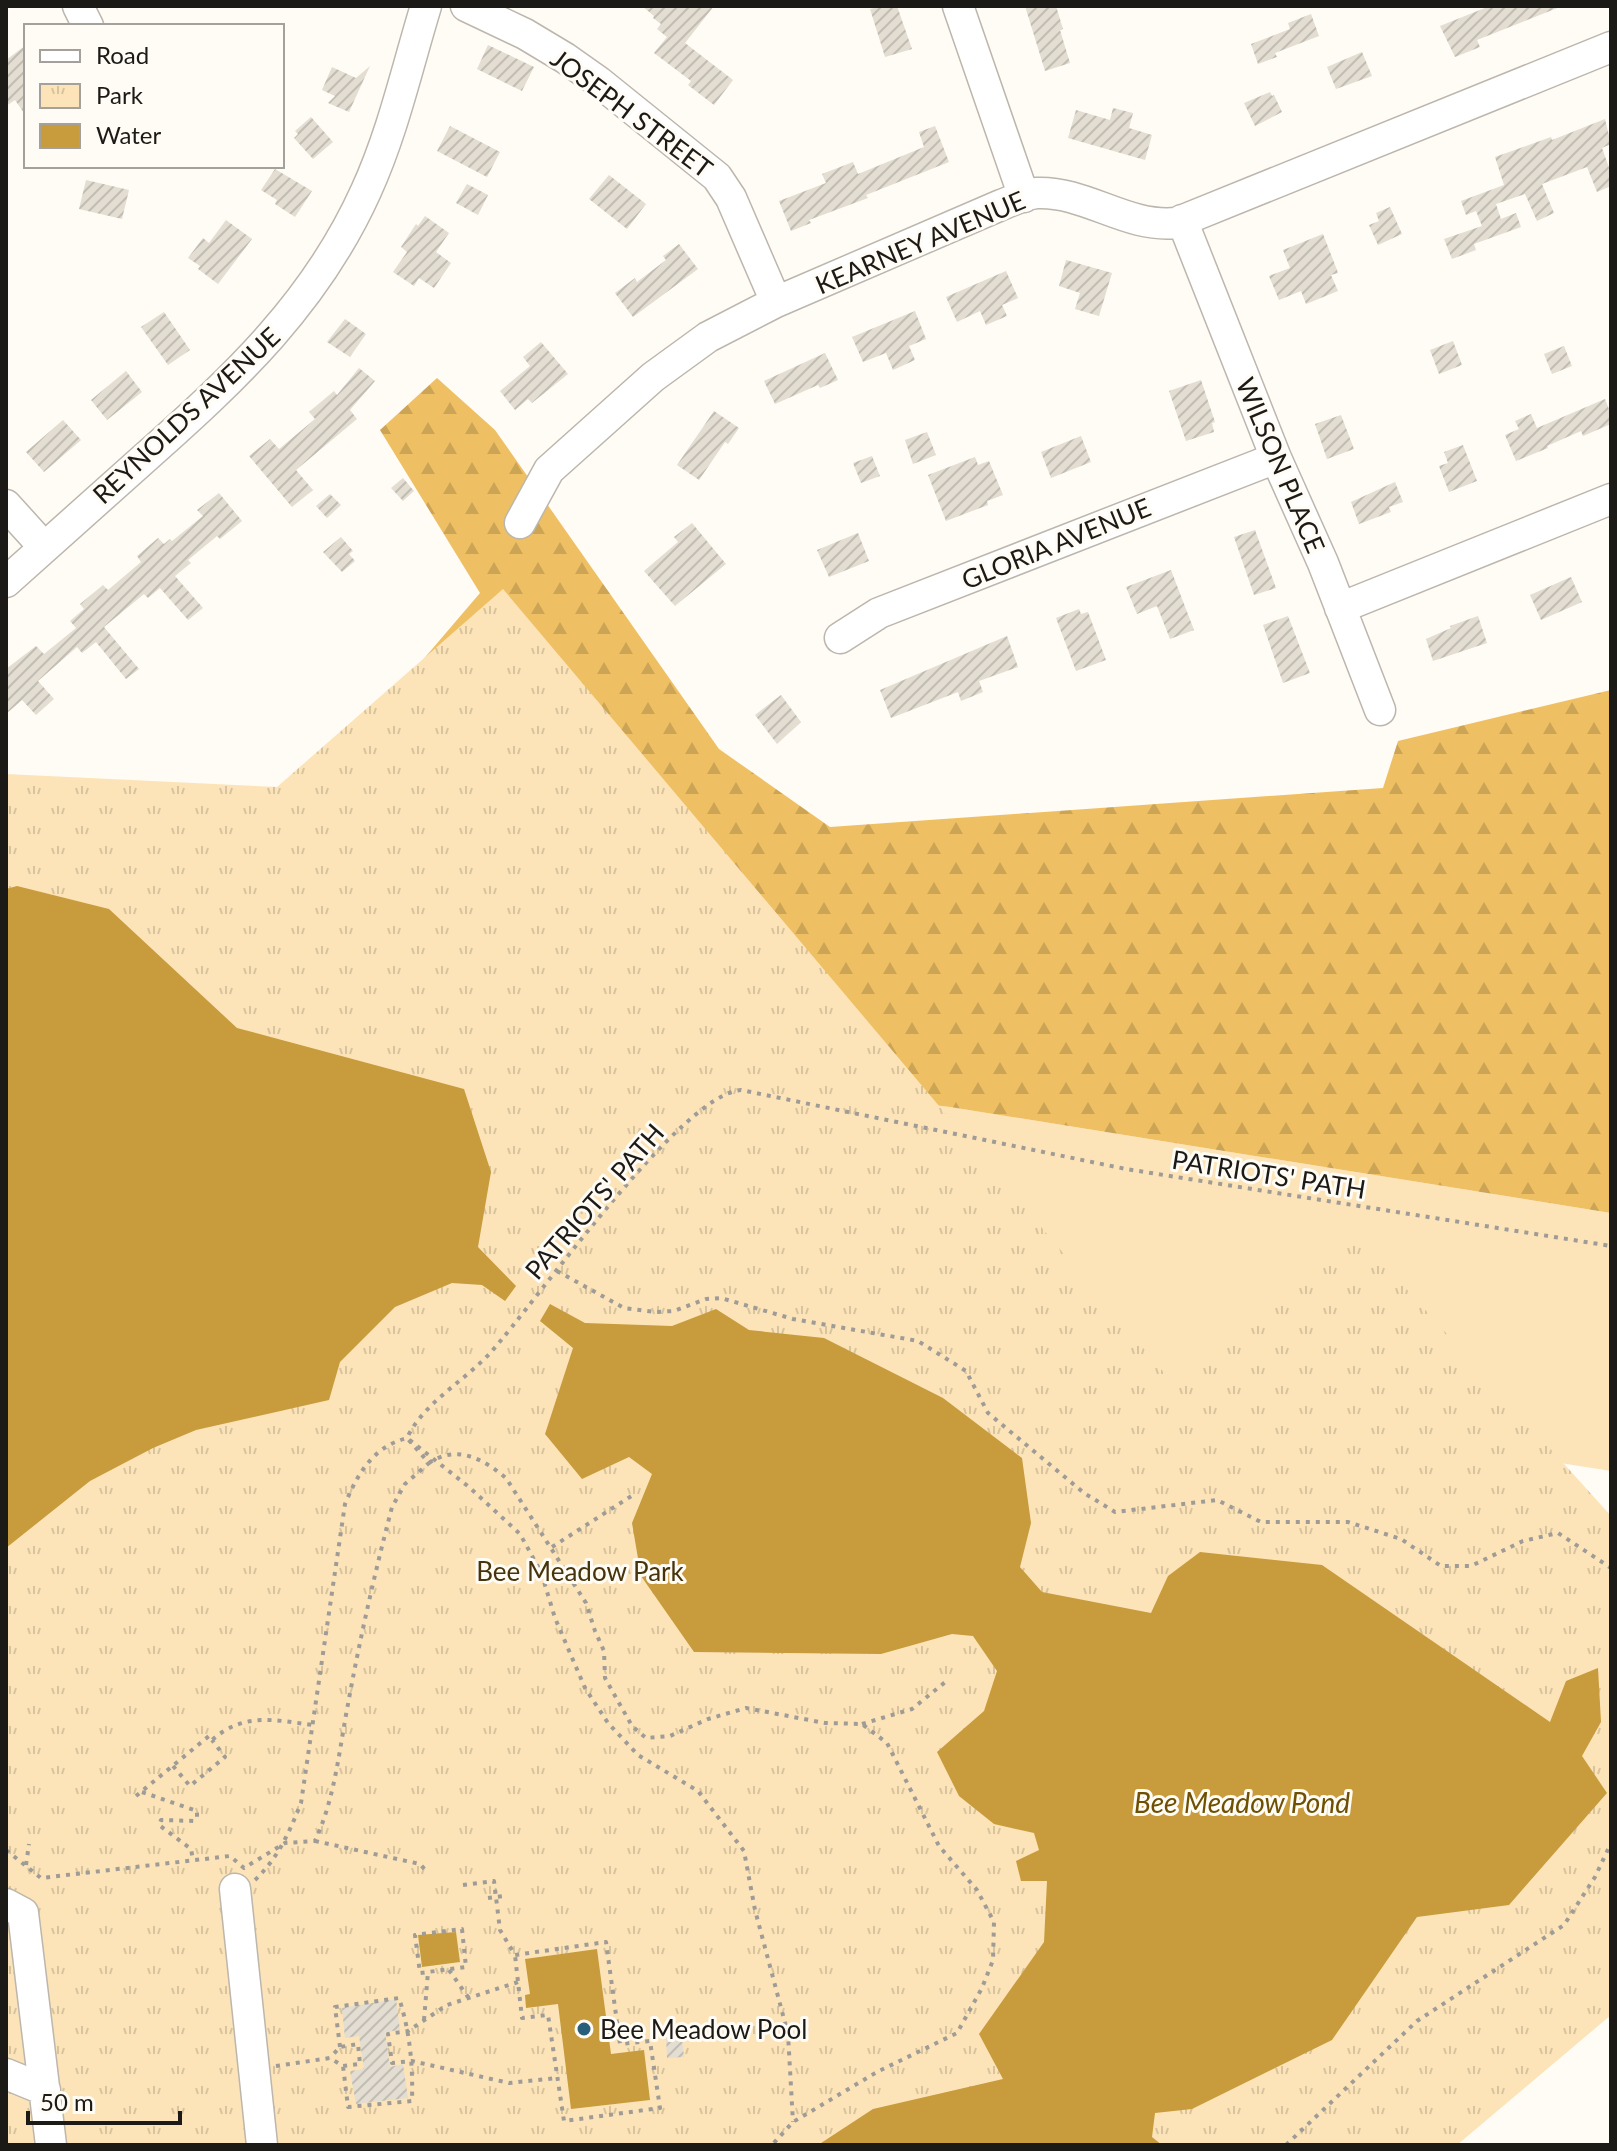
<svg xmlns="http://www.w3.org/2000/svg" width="1617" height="2151" font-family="Lato,sans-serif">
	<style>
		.grass { fill: #fce4b8 }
		.forest { fill: url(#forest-firs) }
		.park { fill: url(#park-tufts) }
		.water { fill: #c89b3c }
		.building { fill: url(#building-hatch) }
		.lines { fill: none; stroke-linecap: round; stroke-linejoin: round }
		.minor-casing { stroke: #bcb6ac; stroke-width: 33 }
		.path { stroke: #9f9c97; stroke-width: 4; stroke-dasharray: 4 6; stroke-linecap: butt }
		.minor { stroke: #fff; stroke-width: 30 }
		.poi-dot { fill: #285f7a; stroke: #fffbf5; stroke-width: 3 }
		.labels { text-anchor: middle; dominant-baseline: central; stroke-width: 6; stroke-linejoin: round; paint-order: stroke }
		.street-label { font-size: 26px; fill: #1c1a16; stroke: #fffbf5 }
		.park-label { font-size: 26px; fill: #47340c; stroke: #fffbf5 }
		.poi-label { font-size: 26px; fill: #1c1a16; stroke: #fffbf5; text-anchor: start }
		.water-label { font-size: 28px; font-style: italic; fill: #6f5003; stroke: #fffbf5 }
	</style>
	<defs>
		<pattern id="forest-firs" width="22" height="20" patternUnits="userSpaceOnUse" patternTransform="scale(2)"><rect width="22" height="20" fill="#efbf63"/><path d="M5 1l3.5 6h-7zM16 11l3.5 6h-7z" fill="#cca455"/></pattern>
		<pattern id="park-tufts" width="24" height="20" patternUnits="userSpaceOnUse" patternTransform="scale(2)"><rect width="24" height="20" fill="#fce4b8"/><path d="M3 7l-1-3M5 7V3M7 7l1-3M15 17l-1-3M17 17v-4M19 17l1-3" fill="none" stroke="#d7c39d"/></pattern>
		<pattern id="building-hatch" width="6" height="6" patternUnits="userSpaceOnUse" patternTransform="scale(2)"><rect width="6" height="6" fill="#e3ddd2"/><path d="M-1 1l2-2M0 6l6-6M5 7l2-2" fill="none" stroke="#c2bdb4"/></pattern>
	</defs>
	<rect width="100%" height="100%" fill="#fffbf5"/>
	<path class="grass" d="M 651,1072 L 950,1107 L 1611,1213 L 1611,1471 L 848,1350 Z"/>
	<path class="forest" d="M 437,378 L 495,430 L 719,749 L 830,827 L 1383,788 L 1398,741 L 1611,690 L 1611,1213 L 950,1107 L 651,1072 L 309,806 L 351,744 L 480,593 L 380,430 Z"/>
	<path class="park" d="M 503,589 L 1171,1381 L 1355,1232 L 1611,1516 L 1611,2015 L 1457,2145 L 6,2145 L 6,774 L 277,787 Z"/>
	<path class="water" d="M 17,886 L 109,909 L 237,1028 L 464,1089 L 491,1172 L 478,1247 L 516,1286 L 505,1301 L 482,1285 L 452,1283 L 395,1307 L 340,1362 L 329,1400 L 196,1430 L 153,1448 L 90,1481 L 6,1548 L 6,889 Z
		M 550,1304 L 585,1323 L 672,1326 L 716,1309 L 749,1330 L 824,1338 L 943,1398 L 1022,1458 L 1031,1523 L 1020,1567 L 1042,1592 L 1151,1613 L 1168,1576 L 1200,1552 L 1322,1565 L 1550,1722 L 1566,1681 L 1598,1668 L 1601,1722 L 1582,1756 L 1607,1793 L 1509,1905 L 1417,1917 L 1332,2040 L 1192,2109 L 1155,2113 L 1152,2137 L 1162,2145 L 818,2145 L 873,2109 L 1003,2079 L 979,2034 L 1044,1942 L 1047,1881 L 1021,1881 L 1016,1861 L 1039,1850 L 1034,1833 L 994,1824 L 959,1796 L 937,1752 L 984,1711 L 997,1671 L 973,1636 L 952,1634 L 881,1654 L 694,1652 L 641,1576 L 632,1523 L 652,1474 L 629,1457 L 582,1479 L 545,1434 L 573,1348 L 540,1321 Z
		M 456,1932 L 460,1962 L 422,1967 L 418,1935 Z
		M 597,1949 L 611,2054 L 644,2050 L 650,2100 L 571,2109 L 558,2004 L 526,2008 L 525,1995 L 530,1994 L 525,1959 Z"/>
	<path class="building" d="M 642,6 L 714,6 L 685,43 L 733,80 L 714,105 L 688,85 L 691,81 L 654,53 L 667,37 L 657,29 L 661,24 L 653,18 L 654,16 Z
		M 881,6 L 897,6 L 912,49 L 885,57 L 870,9 Z
		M 1025,6 L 1056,6 L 1063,29 L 1060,30 L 1070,63 L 1045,71 Z
		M 1490,6 L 1560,6 L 1560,7 L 1477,40 L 1480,47 L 1455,57 L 1440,26 Z
		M 1311,14 L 1319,36 L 1275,53 L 1277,57 L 1258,64 L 1251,44 L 1290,29 L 1288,23 Z
		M 26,45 L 26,116 L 15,100 L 6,106 L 6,60 Z
		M 488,45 L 534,67 L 522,91 L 477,69 Z
		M 1362,52 L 1372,76 L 1336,89 L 1327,67 Z
		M 370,66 L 349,112 L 328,103 L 335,96 L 322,90 L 332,67 L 356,78 Z
		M 1270,92 L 1272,96 L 1274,95 L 1282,112 L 1255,126 L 1244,103 Z
		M 1113,108 L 1133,113 L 1129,128 L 1152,135 L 1145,160 L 1068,138 L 1076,110 L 1110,120 Z
		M 311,117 L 333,142 L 313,159 L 294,138 L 298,134 L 295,131 Z
		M 1605,119 L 1611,144 L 1602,148 L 1611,173 L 1611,186 L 1597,192 L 1587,167 L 1542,184 L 1554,213 L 1537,221 L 1525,194 L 1496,204 L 1501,219 L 1516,213 L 1521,227 L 1474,244 L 1476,250 L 1452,259 L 1444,239 L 1482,226 L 1476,211 L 1466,215 L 1461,201 L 1504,185 L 1495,157 L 1551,137 L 1552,140 Z
		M 450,126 L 500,152 L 487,177 L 437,151 Z
		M 935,126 L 949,162 L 866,195 L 868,198 L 809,220 L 811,223 L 791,231 L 779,201 L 826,183 L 822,174 L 853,162 L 858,174 L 924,147 L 919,132 Z
		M 275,169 L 312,191 L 295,217 L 275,204 L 277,200 L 261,190 Z
		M 609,175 L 646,204 L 627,229 L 589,199 Z
		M 86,180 L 129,190 L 122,219 L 79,209 Z
		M 467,184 L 488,195 L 478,215 L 456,203 Z
		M 1390,207 L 1402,234 L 1378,245 L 1369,225 L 1379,221 L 1376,213 Z
		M 425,216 L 449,233 L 436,252 L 451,263 L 434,288 L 419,278 L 414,286 L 393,272 L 407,252 L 401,247 L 416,224 L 418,226 Z
		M 226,220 L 252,239 L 218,284 L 198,269 L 200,266 L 188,258 L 203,238 L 209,243 Z
		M 1323,234 L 1337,270 L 1338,273 L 1331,275 L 1338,291 L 1306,304 L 1301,291 L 1279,300 L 1269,276 L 1290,268 L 1283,250 Z
		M 679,244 L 698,269 L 633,317 L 615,293 L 635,278 L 637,282 L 666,260 L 663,256 Z
		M 1066,260 L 1112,273 L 1099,316 L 1075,309 L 1080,293 L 1059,286 Z
		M 1006,271 L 1018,298 L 1002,305 L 1007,316 L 986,325 L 980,311 L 957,322 L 946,297 Z
		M 915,311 L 926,339 L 909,346 L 915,360 L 893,370 L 886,353 L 863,362 L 852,337 Z
		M 164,312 L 190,350 L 168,365 L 141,327 Z
		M 345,319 L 366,334 L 350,357 L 327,342 Z
		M 1453,341 L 1462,365 L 1439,374 L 1430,350 Z
		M 541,342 L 568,374 L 532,403 L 528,399 L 515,410 L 500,391 L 530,366 L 523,357 Z
		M 1564,346 L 1572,366 L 1552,374 L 1544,354 Z
		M 825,353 L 838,380 L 820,388 L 818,385 L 775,404 L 764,381 Z
		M 359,368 L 375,381 L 350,410 L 357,419 L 296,470 L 313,490 L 292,507 L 249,456 L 270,439 L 279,449 L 315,419 L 309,412 L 334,391 L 337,395 Z
		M 126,371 L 142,392 L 107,420 L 91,400 Z
		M 1201,380 L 1215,422 L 1212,423 L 1214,432 L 1186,441 L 1169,391 Z
		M 1605,399 L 1611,414 L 1611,424 L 1583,436 L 1581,431 L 1547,446 L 1548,448 L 1516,461 L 1505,435 L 1519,429 L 1515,421 L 1531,414 L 1537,428 Z
		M 714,411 L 739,428 L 728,444 L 725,442 L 699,480 L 677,465 Z
		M 1341,415 L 1354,449 L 1327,459 L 1315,424 Z
		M 63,420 L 81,440 L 44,472 L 26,452 Z
		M 927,432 L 936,455 L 913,464 L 905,440 Z
		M 1081,436 L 1091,462 L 1051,478 L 1041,452 Z
		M 1463,445 L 1477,481 L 1449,492 L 1439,466 L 1448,463 L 1444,452 Z
		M 872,456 L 880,476 L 861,483 L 853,463 Z
		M 975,457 L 978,465 L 989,461 L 1003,495 L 987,501 L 988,505 L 946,521 L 928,475 Z
		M 403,478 L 414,491 L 403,501 L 391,488 Z
		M 1395,482 L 1403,502 L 1389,507 L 1391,512 L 1359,524 L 1351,502 Z
		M 219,493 L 242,521 L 220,539 L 217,536 L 188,560 L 191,563 L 175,576 L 203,608 L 188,620 L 160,588 L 148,598 L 144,594 L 104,627 L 139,669 L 126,679 L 96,642 L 82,653 L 77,647 L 38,681 L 54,699 L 36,715 L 22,700 L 6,714 L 6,669 L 36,646 L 44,654 L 76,628 L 70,621 L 84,609 L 80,604 L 103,585 L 108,590 L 141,562 L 137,556 L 158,538 L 164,544 L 170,539 L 172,541 L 203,516 L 197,510 Z
		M 330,494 L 341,505 L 327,518 L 316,506 Z
		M 692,523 L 726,564 L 675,606 L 644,571 L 678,542 L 674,537 Z
		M 1255,530 L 1276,588 L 1254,595 L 1234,537 Z
		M 858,533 L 869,561 L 829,577 L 817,550 Z
		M 341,537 L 353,551 L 349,554 L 355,561 L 342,572 L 323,552 Z
		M 1171,570 L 1194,630 L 1170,639 L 1157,606 L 1137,614 L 1126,587 Z
		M 1571,577 L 1582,602 L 1541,620 L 1530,595 Z
		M 1079,609 L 1081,614 L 1088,612 L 1106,660 L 1076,671 L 1056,618 Z
		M 1288,616 L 1310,673 L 1283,683 L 1263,625 Z
		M 1478,616 L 1487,643 L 1433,661 L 1426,639 L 1451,628 L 1450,626 Z
		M 1007,636 L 1018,667 L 979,681 L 983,692 L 961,701 L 958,692 L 891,718 L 880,690 Z
		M 781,695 L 801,722 L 777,744 L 755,715 Z
		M 396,1999 L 400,2030 L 385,2032 L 390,2067 L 403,2064 L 408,2098 L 356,2104 L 350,2071 L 364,2069 L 359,2036 L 345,2038 L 342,2008 Z
		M 682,2037 L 684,2057 L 667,2058 L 666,2038 Z"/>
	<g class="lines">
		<defs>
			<path id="minor" d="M 78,6 L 88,26
				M 466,6 L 525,34 L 565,58 L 599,82 L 717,177 L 731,198 L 776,302
				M 958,6 L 1024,197
				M 1182,220 L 1276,458 L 1323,563 L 1380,710
				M 6,505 L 44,547
				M 520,523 L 549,470 L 653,377 L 708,337 L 776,302 L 1001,205 C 1012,201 1025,194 1037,193 C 1086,191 1126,228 1176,223 L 1611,47
				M 6,582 C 53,540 100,498 147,456 C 236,377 316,302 366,191 C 393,132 407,68 426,6
				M 1340,608 L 1611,499
				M 840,638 L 879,613 L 1276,458
				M 235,1889 L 262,2145
				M 6,1904 L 23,1913 L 51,2145
				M 6,2074 L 45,2090"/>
		</defs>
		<use href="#minor" class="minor-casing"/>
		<path class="path" d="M 557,1271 L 624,1308 L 655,1312 L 674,1311 L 706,1299 L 721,1298 L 793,1319 L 918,1341 L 966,1371 L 988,1413 L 1084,1493 L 1115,1512 L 1217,1500 L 1261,1522 L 1348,1522 L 1401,1539 L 1441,1566 L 1471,1566 L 1523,1541 L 1558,1533 L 1611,1568
			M 429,1463 C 457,1444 483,1459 506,1478 L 586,1603 L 595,1631 L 604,1651 L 605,1678 L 632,1726 L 646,1738 L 670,1736 L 708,1719 L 746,1708 L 825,1723 L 862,1724 L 887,1743 L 939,1846 L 977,1890 L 994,1922 L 993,1960 L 982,1988 L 957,2033 L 877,2072 L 793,2122 L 772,2145
			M 552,1547 L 633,1495
			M 862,1724 L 912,1709 L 949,1679
			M 173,1766 L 190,1786 L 225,1757 L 212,1740
			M 142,1792 L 197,1811 L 197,1817 L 194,1821 L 161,1820 L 159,1825 L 191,1849 L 193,1860
			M 136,1796 L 209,1736 L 212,1740 C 244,1712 274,1720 313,1725
			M 315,1841 L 420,1864 L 427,1872
			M 6,1850 L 41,1878 L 230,1856 L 244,1868 L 285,1843 L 315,1841 C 335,1798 339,1751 348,1704 C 360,1638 375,1572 392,1507 L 405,1484 L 429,1463 L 407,1438 C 424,1402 465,1381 491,1352 C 536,1302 681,1094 741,1090 L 1126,1169 L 1611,1246
			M 26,1865 L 29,1844
			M 255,1880 C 278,1858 289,1833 301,1803 L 345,1504 C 358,1473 373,1447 407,1438 L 469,1487 L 520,1534 L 541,1572 L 555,1618 L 585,1688 L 608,1723 L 638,1755 L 698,1791 L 744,1851 L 755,1910 L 788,2034 L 793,2122
			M 463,1885 L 494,1881 L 500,1930 L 515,1955 L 606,1942 L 620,2044 L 650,2041 L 660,2108 L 564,2121 L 548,2015 L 522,2018 L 515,1955
			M 488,1898 L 503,1896
			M 462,1929 L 466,1967 L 420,1973 L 415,1935 Z
			M 449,1970 L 468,1997
			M 518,1982 L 447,2005 L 408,2031 L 388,2034 L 392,2063 L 412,2061 L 509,2083 L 557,2078
			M 424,2020 L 428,1972
			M 340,2047 L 335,2007 L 399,1998 C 410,2032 413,2065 412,2101 L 348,2107 L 343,2066
			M 276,2066 L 330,2058 L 343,2066 L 360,2064 L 358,2044 L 340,2047 L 330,2058
			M 1286,2145 L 1417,2021 L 1564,1925 L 1595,1877 L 1611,1843"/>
		<use href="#minor" class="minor"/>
	</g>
	<circle class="poi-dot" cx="584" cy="2029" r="8"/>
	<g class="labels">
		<g class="street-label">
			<text transform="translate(632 113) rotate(37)">JOSEPH STREET</text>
			<text transform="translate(920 242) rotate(-23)">KEARNEY AVENUE</text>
			<text transform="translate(186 415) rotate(-43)">REYNOLDS AVENUE</text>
			<text transform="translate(1281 465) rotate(67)">WILSON PLACE</text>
			<text transform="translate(1056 543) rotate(-22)">GLORIA AVENUE</text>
			<text transform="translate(1269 1174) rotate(9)">PATRIOTS' PATH</text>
			<text transform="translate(594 1201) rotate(-49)">PATRIOTS' PATH</text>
		</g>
		<g class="park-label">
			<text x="580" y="1571">Bee Meadow Park</text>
		</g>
		<g class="poi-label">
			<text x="600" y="2029">Bee Meadow Pool</text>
		</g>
		<g class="water-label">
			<text x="1242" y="1802">Bee Meadow Pond</text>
		</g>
	</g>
	<rect width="1617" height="2151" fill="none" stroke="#1c1a16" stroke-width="16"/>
	<rect x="24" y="24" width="260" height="144" fill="#fffbf5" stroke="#a4a19c" stroke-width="2"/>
	<rect x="40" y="50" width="40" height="12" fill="#ffffff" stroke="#a4a19c" stroke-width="2"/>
	<text x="96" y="64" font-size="24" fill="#1c1a16">Road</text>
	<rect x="40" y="84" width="40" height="24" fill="url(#park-tufts)" stroke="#a4a19c" stroke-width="2"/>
	<text x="96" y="104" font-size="24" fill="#1c1a16">Park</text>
	<rect x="40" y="124" width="40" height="24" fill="#c89b3c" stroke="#a4a19c" stroke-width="2"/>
	<text x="96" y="144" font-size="24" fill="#1c1a16">Water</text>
	<path d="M28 2111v12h152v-12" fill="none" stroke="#1c1a16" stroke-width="4"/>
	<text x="40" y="2111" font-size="24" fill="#1c1a16" stroke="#fffbf5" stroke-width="6" paint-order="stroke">50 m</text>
</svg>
